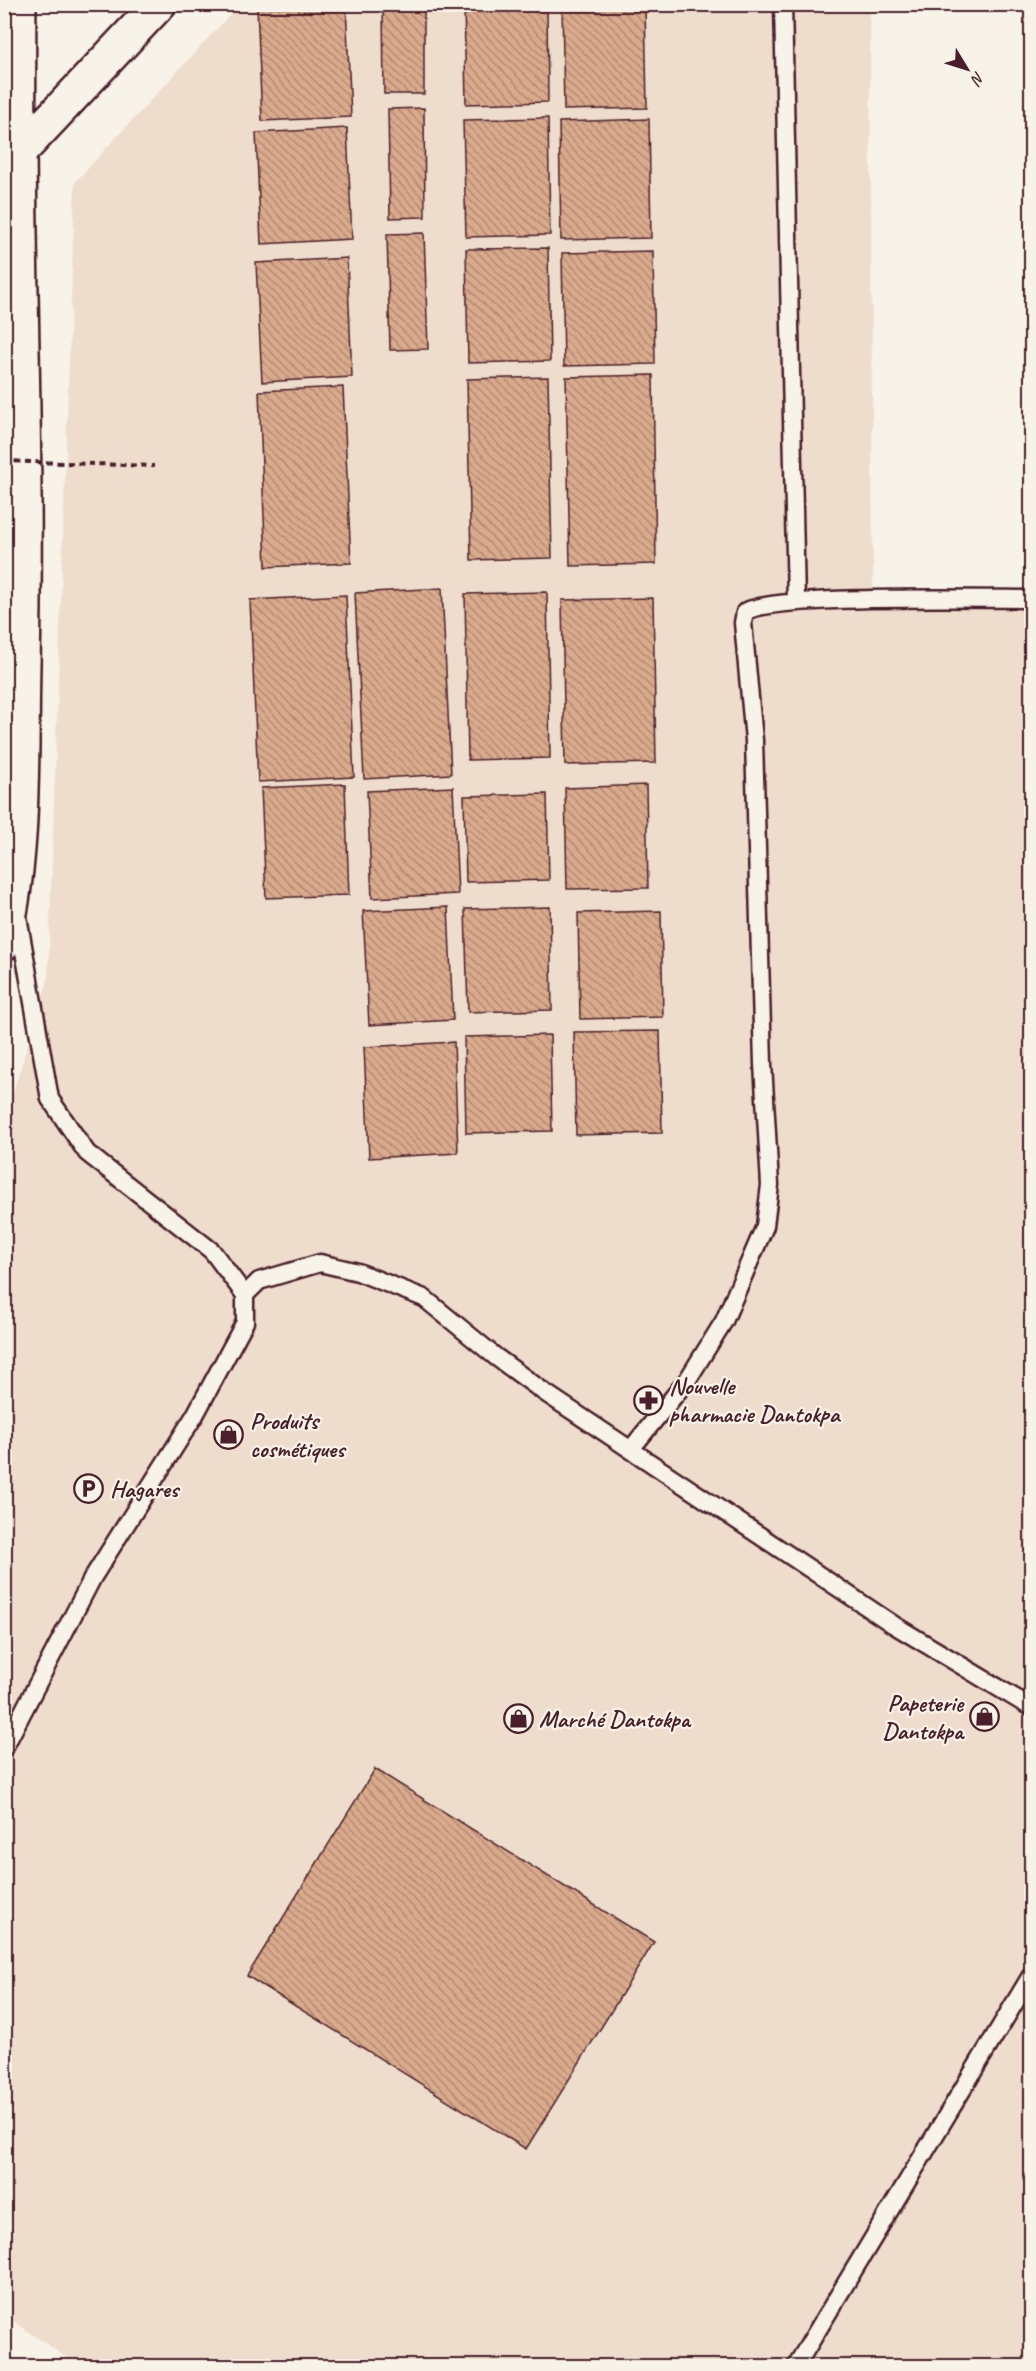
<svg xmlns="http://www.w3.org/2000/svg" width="1036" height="2371" font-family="Caveat,sans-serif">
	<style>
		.built { fill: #edc }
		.building { fill: url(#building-back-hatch); stroke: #4a1f2b; stroke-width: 1.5 }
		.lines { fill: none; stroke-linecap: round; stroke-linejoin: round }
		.service-casing { stroke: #4a1f2b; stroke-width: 21 }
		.primary-casing { stroke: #4a1f2b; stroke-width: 38 }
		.service { stroke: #f7f3e8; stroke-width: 16 }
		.primary { stroke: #f7f3e8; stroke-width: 33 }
		.path-bridge { stroke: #4a1f2b; stroke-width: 4; stroke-dasharray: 6 4.5; stroke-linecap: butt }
		.labels { text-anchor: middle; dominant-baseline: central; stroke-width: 4.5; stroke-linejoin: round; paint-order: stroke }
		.poi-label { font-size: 24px; font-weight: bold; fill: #4a1f2b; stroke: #f7f3e8; text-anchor: start }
	</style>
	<defs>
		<pattern id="building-back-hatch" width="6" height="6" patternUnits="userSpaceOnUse" patternTransform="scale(1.5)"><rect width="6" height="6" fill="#daaa8c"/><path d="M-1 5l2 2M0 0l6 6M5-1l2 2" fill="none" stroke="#b38a73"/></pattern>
	</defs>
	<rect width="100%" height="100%" fill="#f7f3e8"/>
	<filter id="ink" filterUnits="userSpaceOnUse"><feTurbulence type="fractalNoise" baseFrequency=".0167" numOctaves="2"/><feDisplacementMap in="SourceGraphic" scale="12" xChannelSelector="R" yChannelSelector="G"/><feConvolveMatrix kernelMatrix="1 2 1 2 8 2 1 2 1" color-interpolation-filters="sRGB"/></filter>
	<g filter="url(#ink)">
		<path class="built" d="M 239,5 L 870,5 L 873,593 L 1031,589 L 1031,2366 L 79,2366 L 5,2316 L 4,1121 L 48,980 L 75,182 Z"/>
		<path class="building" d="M 309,4 L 346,4 L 351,117 L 262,121 L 257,7 Z
			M 383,4 L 424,4 L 424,94 L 384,94 Z
			M 464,4 L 547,4 L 548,102 L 466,104 Z
			M 562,4 L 645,4 L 647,108 L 564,110 Z
			M 424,108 L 425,217 L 390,218 L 388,109 Z
			M 548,118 L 550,235 L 466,237 L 463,120 Z
			M 649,119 L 651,238 L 561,240 L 559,122 Z
			M 347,128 L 352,239 L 261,244 L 256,133 Z
			M 424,233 L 428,349 L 390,350 L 387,234 Z
			M 548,248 L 550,361 L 468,363 L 466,249 Z
			M 653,251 L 655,364 L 564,366 L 562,253 Z
			M 347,258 L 352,377 L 262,382 L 256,263 Z
			M 653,375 L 656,564 L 570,566 L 566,377 Z
			M 548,377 L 552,558 L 471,560 L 467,379 Z
			M 343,387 L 351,563 L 266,567 L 259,391 Z
			M 442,588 L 451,774 L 364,779 L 355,593 Z
			M 547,592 L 550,758 L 468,760 L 465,594 Z
			M 346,595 L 354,777 L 258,782 L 250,600 Z
			M 653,598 L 656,763 L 565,765 L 562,600 Z
			M 345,784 L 349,895 L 266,898 L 261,788 Z
			M 646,785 L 648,888 L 567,889 L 565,788 Z
			M 453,787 L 458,894 L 372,898 L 367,791 Z
			M 547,794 L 549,880 L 466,882 L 464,796 Z
			M 448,907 L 453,1020 L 369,1025 L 363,911 Z
			M 550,907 L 552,1010 L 468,1012 L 465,909 Z
			M 661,911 L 663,1017 L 580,1019 L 578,913 Z
			M 660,1031 L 662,1133 L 576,1135 L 574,1032 Z
			M 550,1035 L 552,1131 L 466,1133 L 464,1037 Z
			M 454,1042 L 458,1153 L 369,1158 L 364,1047 Z
			M 375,1769 L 654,1942 L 526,2149 L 247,1976 Z"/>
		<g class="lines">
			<defs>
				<path id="service" d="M 783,4 L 796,602
					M 245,1295 L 259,1281 L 320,1263 L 358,1272 L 424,1298 L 496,1357 L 544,1392 L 894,1625 L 1032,1708
					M 631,1449 L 688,1379 L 724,1321 L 765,1226 L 770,1185 L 763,1064 L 754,740 L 743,623 L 745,612 C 771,594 986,599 1032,599
					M 4,1748 L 93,1577 L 195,1415 L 245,1322 L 245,1295 L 212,1251 L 87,1153 L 50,1099 L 18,917
					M 796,2366 L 1032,1974"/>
				<path id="primary" d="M 17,155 L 159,4
					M 4,943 C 25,853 21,758 23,666 C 28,445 16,225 19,4"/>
			</defs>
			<use href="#service" class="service-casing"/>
			<use href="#primary" class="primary-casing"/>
			<use href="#service" class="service"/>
			<use href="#primary" class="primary"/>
			<path class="path-bridge" d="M 4,461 L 154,466"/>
		</g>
	</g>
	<defs>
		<symbol id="pharmacy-ring" viewBox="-11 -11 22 22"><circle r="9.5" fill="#f7f3e8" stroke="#4a1f2b" stroke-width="1.5"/><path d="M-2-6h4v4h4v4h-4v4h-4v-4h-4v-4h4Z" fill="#4a1f2b"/></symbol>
		<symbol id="shop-ring" viewBox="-11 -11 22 22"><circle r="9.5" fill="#f7f3e8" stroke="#4a1f2b" stroke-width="1.5"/><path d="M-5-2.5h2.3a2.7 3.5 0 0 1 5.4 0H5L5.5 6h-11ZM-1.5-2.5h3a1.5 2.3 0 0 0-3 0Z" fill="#4a1f2b"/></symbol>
		<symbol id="parking-ring" viewBox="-11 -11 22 22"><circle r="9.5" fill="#f7f3e8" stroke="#4a1f2b" stroke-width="1.5"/><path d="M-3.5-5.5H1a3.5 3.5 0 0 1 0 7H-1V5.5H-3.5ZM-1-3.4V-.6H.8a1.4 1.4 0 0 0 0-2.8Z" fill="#4a1f2b"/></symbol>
	</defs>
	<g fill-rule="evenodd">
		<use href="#pharmacy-ring" x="632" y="1384" width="33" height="33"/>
		<use href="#shop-ring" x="212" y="1418" width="33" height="33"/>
		<use href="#parking-ring" x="72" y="1472" width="33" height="33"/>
		<use href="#shop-ring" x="968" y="1700" width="33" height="33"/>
		<use href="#shop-ring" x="502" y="1702" width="33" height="33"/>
	</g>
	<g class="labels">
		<g class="poi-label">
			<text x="669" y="1386">Nouvelle<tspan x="669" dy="28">pharmacie Dantokpa</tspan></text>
			<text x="250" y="1421">Produits<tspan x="250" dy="28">cosmétiques</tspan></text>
			<text x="110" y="1489">Hagares</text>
			<text x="963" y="1703" text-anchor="end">Papeterie<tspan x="963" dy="28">Dantokpa</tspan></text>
			<text x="539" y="1719">Marché Dantokpa</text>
		</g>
	</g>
	<rect width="1036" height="2371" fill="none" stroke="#f7f3e8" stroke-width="24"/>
	<rect x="12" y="12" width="1012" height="2347" fill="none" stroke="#4a1f2b" stroke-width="2" filter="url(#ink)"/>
	<g transform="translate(967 69) rotate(128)" stroke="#f7f3e8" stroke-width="4.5" paint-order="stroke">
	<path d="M0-4.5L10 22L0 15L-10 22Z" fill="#4a1f2b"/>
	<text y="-9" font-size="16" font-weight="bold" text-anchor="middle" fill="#4a1f2b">N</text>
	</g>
</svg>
